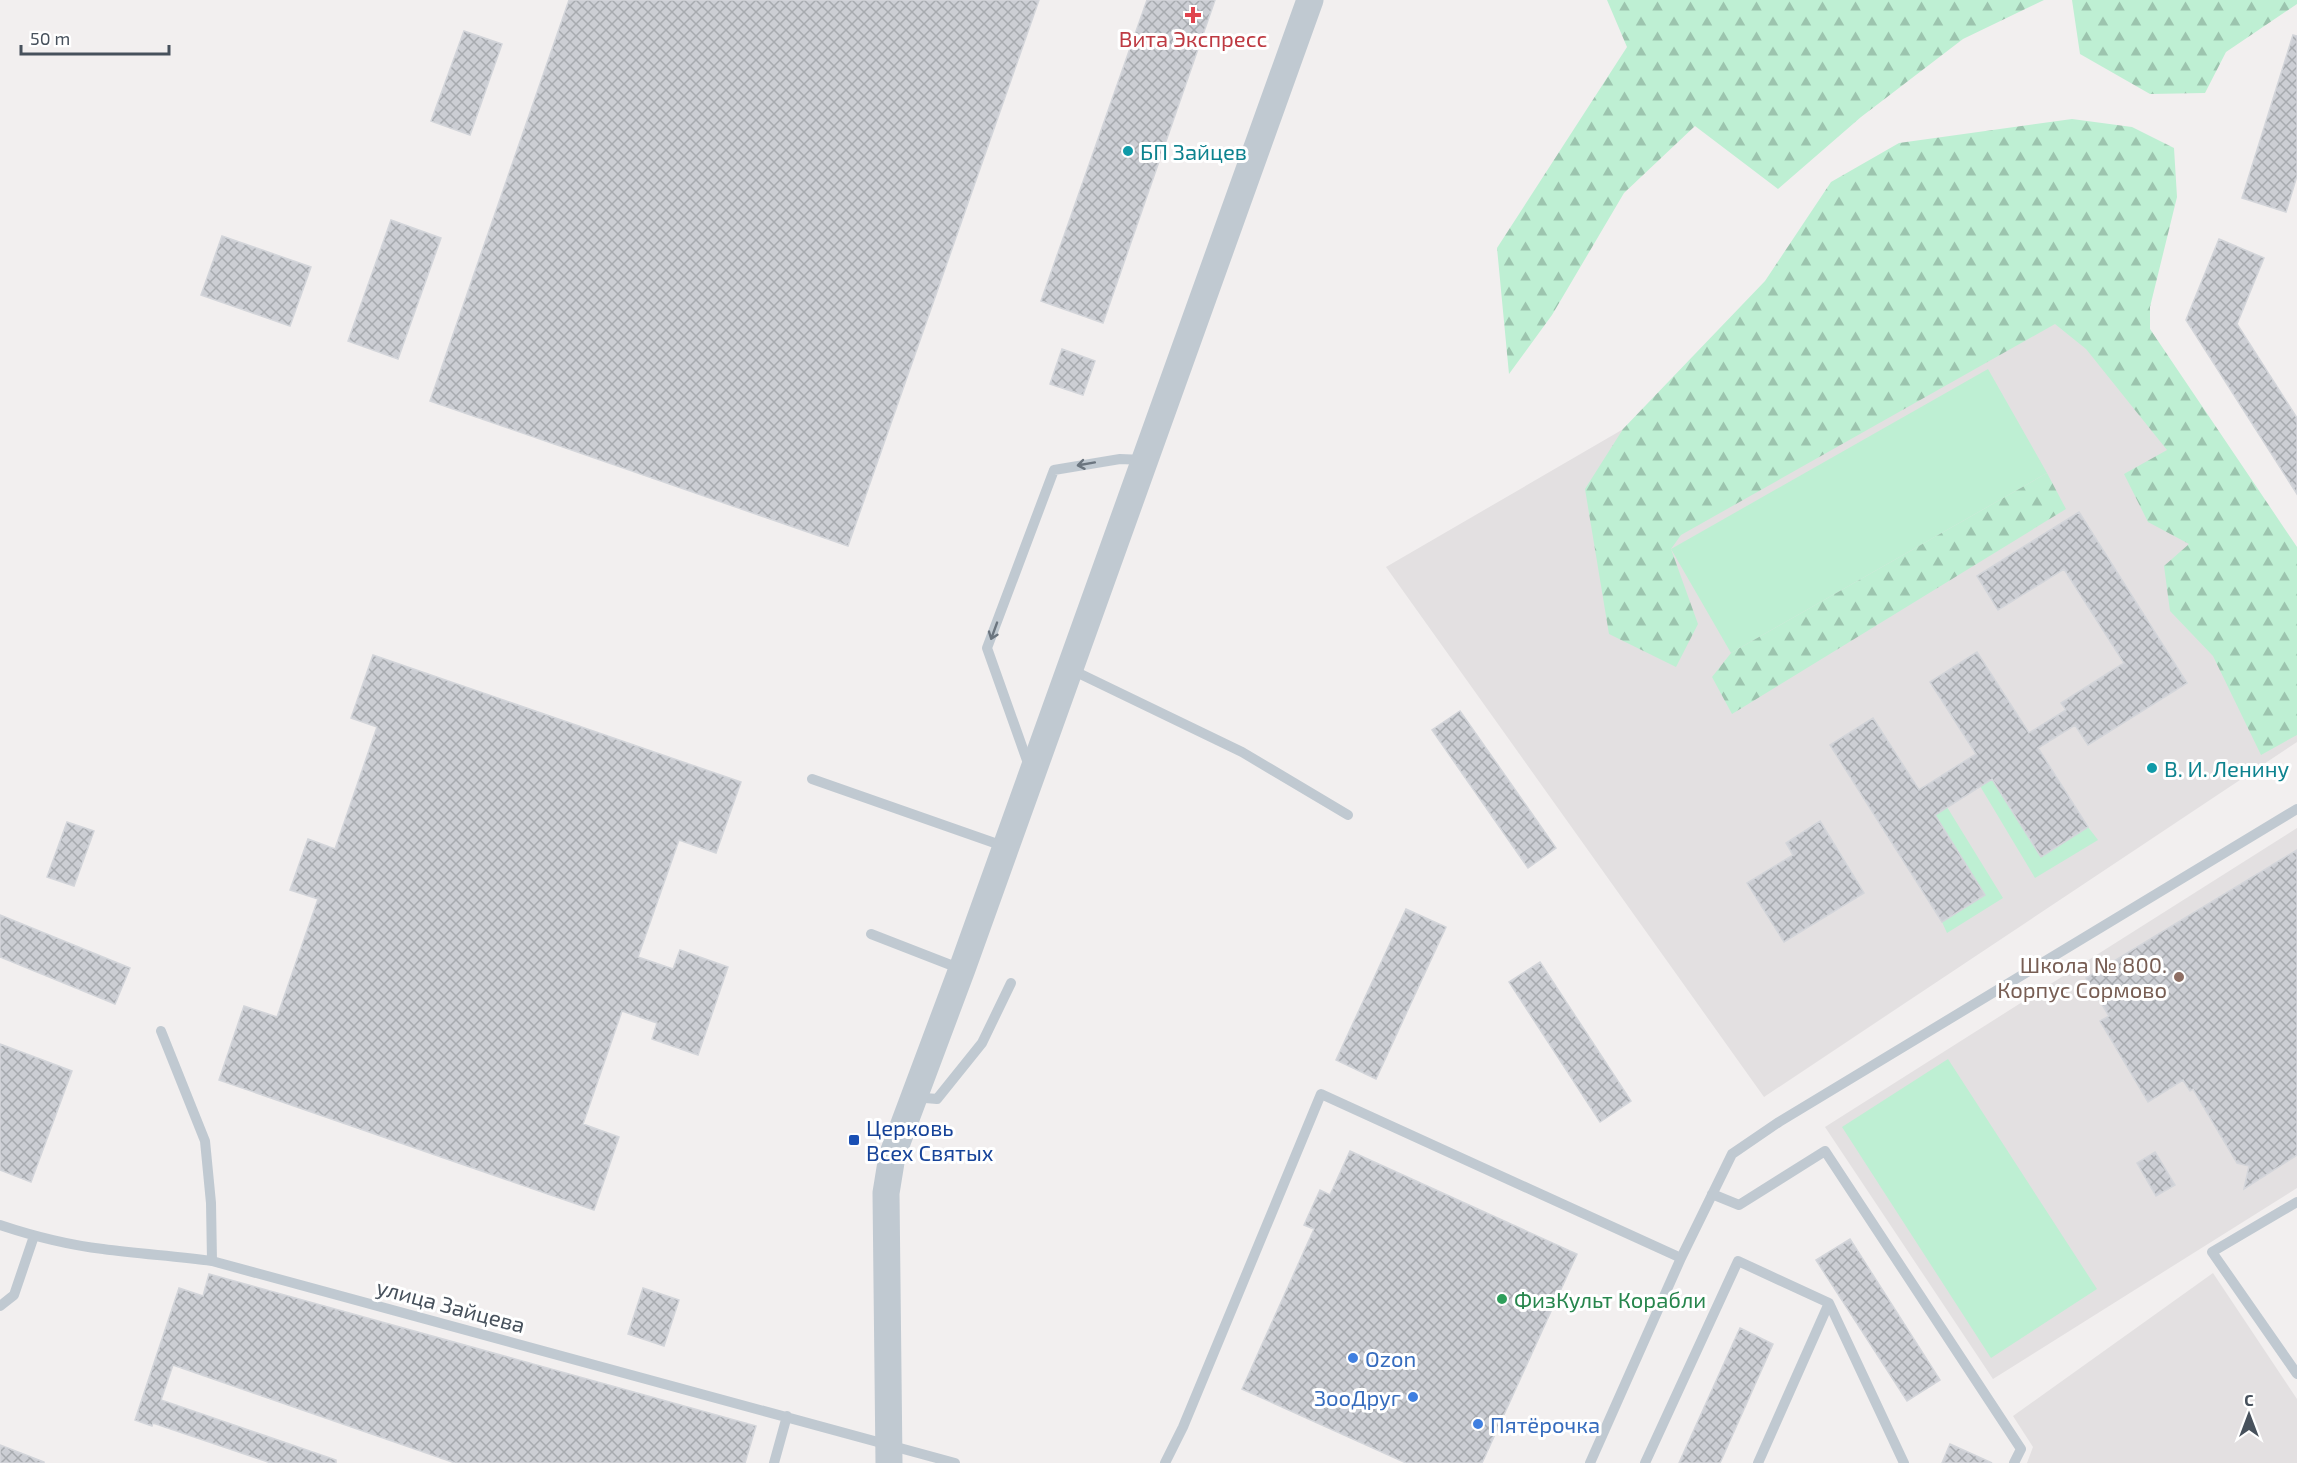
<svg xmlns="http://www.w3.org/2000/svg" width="2297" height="1463" font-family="'Exo 2',sans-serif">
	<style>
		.education { fill: #e3e0e1 }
		.grass { fill: #beefd3 }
		.forest { fill: url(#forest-firs) }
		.building { fill: url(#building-cross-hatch); stroke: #d3d5da; stroke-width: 1.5 }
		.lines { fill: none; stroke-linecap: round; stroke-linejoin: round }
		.service { stroke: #c0c9d1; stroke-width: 10 }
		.tertiary { stroke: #c0c9d1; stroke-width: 27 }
		.oneway { stroke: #6b757f }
		.health-dot { fill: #e0444e; stroke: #fff; stroke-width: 2 }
		.culture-dot { fill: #0f9aa8; stroke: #fff; stroke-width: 2 }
		.education-dot { fill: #8d6e63; stroke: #fff; stroke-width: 2 }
		.transit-dot { fill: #1a4fb4; stroke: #fff; stroke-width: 2 }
		.leisure-dot { fill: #2e9e5b; stroke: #fff; stroke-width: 2 }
		.shop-dot { fill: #3f7fe0; stroke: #fff; stroke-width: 2 }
		.labels { text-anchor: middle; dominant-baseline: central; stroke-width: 6; stroke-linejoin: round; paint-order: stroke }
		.health-label { font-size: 22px; fill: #be3a42; stroke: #fff }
		.culture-label { font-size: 22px; fill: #0d838f; stroke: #fff; text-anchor: start }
		.education-label { font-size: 22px; fill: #785e54; stroke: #fff; text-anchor: end }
		.transit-label { font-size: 22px; fill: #164399; stroke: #fff; text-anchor: start }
		.leisure-label { font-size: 22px; fill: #27864d; stroke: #fff; text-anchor: start }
		.street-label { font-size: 22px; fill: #47515c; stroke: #fff }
		.shop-label { font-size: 22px; fill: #366cbe; stroke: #fff; text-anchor: start }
	</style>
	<defs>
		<pattern id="forest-firs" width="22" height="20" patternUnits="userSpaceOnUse" patternTransform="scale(1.5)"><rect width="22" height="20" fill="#beefd3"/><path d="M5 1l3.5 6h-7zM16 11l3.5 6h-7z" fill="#9cc4ae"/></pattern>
		<pattern id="building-cross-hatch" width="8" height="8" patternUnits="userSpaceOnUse" patternTransform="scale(1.5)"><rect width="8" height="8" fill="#ccced4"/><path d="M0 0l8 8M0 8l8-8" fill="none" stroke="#a7aaaf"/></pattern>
	</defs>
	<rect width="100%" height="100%" fill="#f2efef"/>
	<path class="education" d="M 2047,183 L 2297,575 L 2297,742 L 1764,1097 L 1386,567 Z
		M 2297,828 L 2297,1188 L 1993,1379 L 1825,1127 Z
		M 2213,1273 L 2297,1399 L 2297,1463 L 2027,1463 L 2033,1447 L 2013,1416 Z"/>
	<path class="grass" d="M 1988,369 L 2047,473 L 1731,653 L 1671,549 Z
		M 1992,779 L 2041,856 L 2088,827 L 2098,840 L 2035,878 L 1980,786 Z
		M 1947,807 L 2003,898 L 1947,933 L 1942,922 L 1985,895 L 1935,815 Z
		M 1948,1059 L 2097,1289 L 1991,1358 L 1842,1127 Z"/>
	<path class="forest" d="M 1607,0 L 2044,0 L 1963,39 L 1861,117 L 1778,189 L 1695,126 L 1624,193 L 1552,315 L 1509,374 L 1497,248 L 1627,47 Z
		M 2072,0 L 2297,0 L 2297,4 L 2226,52 L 2205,93 L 2150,94 L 2080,54 Z
		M 2072,119 L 2132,127 L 2174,148 L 2177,197 L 2150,307 L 2150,329 L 2297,547 L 2297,735 L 2261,755 L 2213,656 L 2170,611 L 2164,566 L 2189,544 L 2148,522 L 2124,474 L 2167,450 L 2086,349 L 2055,324 L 1681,535 L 1671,549 L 1698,624 L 1676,667 L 1609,634 L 1585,489 L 1623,429 L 1765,281 L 1831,182 L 1899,143 Z
		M 2047,473 L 2066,509 L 1732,714 L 1712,677 L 1731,653 Z"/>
	<path class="building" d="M 569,0 L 1039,0 L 848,546 L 430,401 Z
		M 1147,0 L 1215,0 L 1103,323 L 1041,301 Z
		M 464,31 L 502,44 L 470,135 L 431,121 Z
		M 2293,35 L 2297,36 L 2297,176 L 2286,212 L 2242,198 Z
		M 391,220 L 441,238 L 398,359 L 348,341 Z
		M 222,236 L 311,267 L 290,326 L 201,295 Z
		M 2219,239 L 2264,258 L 2237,324 L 2297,418 L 2297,494 L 2186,320 Z
		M 1062,349 L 1095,361 L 1083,395 L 1050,384 Z
		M 2079,512 L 2187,683 L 2088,745 L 2075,725 L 2038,748 L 2088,827 L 2041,857 L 1992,779 L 1935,815 L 1985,895 L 1942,922 L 1830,745 L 1873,718 L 1919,790 L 1976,754 L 1930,682 L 1977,652 L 2029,733 L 2066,710 L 2061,703 L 2124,663 L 2064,569 L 1998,610 L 1977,576 Z
		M 373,655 L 741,782 L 716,853 L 679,840 L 638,957 L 673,969 L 680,950 L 728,967 L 698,1055 L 652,1039 L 657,1023 L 622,1011 L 583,1124 L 619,1137 L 594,1210 L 219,1080 L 244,1006 L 277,1017 L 318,899 L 290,890 L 308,839 L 335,849 L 377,727 L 351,718 Z
		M 1460,711 L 1556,848 L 1528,868 L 1432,730 Z
		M 1820,821 L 1864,893 L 1784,942 L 1747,883 L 1793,855 L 1786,843 Z
		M 67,822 L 94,831 L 74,886 L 47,877 Z
		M 2297,850 L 2297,1155 L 2244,1189 L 2249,1166 L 2237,1163 L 2193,1089 L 2190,1091 L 2183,1080 L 2148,1102 L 2100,1021 L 2109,1016 L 2086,978 Z
		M 1406,909 L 1446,927 L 1376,1079 L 1336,1060 Z
		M 0,915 L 130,968 L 115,1004 L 0,957 Z
		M 1540,962 L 1631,1101 L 1600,1122 L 1509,982 Z
		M 0,1044 L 72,1071 L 31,1182 L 0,1170 Z
		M 1350,1151 L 1577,1254 L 1482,1463 L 1406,1463 L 1242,1389 L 1314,1229 L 1304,1225 L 1320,1190 L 1330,1195 Z
		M 2155,1152 L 2175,1185 L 2156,1196 L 2137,1163 Z
		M 1850,1239 L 1940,1380 L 1907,1401 L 1816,1260 Z
		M 209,1274 L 756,1426 L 745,1463 L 455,1463 L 173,1365 L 161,1400 L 336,1460 L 336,1463 L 271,1463 L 153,1423 L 152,1426 L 135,1420 L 179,1288 L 203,1296 Z
		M 643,1288 L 679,1300 L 664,1346 L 628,1334 Z
		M 1740,1328 L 1773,1344 L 1720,1463 L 1679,1463 Z
		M 1950,1444 L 1992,1463 L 1942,1463 Z
		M 0,1445 L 44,1462 L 44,1463 L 0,1463 Z"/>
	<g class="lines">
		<path class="service" d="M 1070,669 L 1242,752 L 1348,815
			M 1029,766 L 987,648 L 1054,470 L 1120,459 L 1144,460
			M 812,779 L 1006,847
			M 871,934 L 961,969
			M 161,1031 L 205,1141 L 211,1203 L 212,1261
			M 914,1097 L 937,1099 L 982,1043 L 1011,983
			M 1712,1194 L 1739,1205 L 1825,1151 L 2021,1449 L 2014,1463
			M 2297,1202 L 2212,1252 L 2297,1374
			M 0,1225 C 33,1236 68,1245 103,1249 C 139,1254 176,1256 212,1261 L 955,1463
			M 0,1306 L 14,1295 L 34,1236
			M 774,1463 L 787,1416
			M 1165,1463 L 1183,1427 L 1321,1094 L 1681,1258 L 1732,1154 L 1779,1122 L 2297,809
			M 1590,1463 L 1681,1258
			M 1645,1463 L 1738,1261 L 1829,1303 L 1904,1463
			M 1758,1463 L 1829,1303"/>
		<path class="tertiary" d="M 889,1463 L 886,1193 L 892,1156 L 962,969 L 1310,0"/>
	</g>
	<defs><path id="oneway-shaft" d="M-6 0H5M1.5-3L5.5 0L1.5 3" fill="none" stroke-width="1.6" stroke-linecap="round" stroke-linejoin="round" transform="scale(1.5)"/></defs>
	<g class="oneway">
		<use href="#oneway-shaft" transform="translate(1086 464) rotate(170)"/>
		<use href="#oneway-shaft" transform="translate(994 631) rotate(110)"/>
	</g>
	<path class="health-dot" d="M1190 6h6v6h6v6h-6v6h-6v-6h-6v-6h6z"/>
	<g class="culture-dot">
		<circle cx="1128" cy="151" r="6"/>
		<circle cx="2152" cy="768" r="6"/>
	</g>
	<circle class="education-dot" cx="2179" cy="977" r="6"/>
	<rect class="transit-dot" x="848" y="1134" width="12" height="12" rx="3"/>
	<circle class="leisure-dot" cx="1502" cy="1299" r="6"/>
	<g class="shop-dot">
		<circle cx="1353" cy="1358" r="6"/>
		<circle cx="1413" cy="1397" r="6"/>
		<circle cx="1478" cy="1424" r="6"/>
	</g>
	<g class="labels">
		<g class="health-label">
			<text x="1193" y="38">Вита Экспресс</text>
		</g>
		<g class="culture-label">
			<text x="1140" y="151">БП Зайцев</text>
			<text x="2164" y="768">В. И. Ленину</text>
		</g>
		<g class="education-label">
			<text x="2167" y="964">Школа № 800.<tspan x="2167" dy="25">Корпус Сормово</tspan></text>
		</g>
		<g class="transit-label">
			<text x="866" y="1127">Церковь<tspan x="866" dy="25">Всех Святых</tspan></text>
		</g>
		<g class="leisure-label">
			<text x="1514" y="1299">ФизКульт Корабли</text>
		</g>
		<g class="street-label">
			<text transform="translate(451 1305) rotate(15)">улица Зайцева</text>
		</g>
		<g class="shop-label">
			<text x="1365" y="1358">Ozon</text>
			<text x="1401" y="1397" text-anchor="end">ЗооДруг</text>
			<text x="1490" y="1424">Пятёрочка</text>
		</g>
	</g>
	<g transform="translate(2249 1415)" stroke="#ffffff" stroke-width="4.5" paint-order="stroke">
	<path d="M0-4.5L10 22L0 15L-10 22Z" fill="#47515c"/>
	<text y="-9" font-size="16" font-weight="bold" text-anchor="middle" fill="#47515c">С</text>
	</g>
	<path d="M21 45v9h148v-9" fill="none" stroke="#47515c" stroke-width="3"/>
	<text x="30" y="45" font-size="18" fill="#47515c" stroke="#ffffff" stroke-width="4.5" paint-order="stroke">50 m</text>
</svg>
